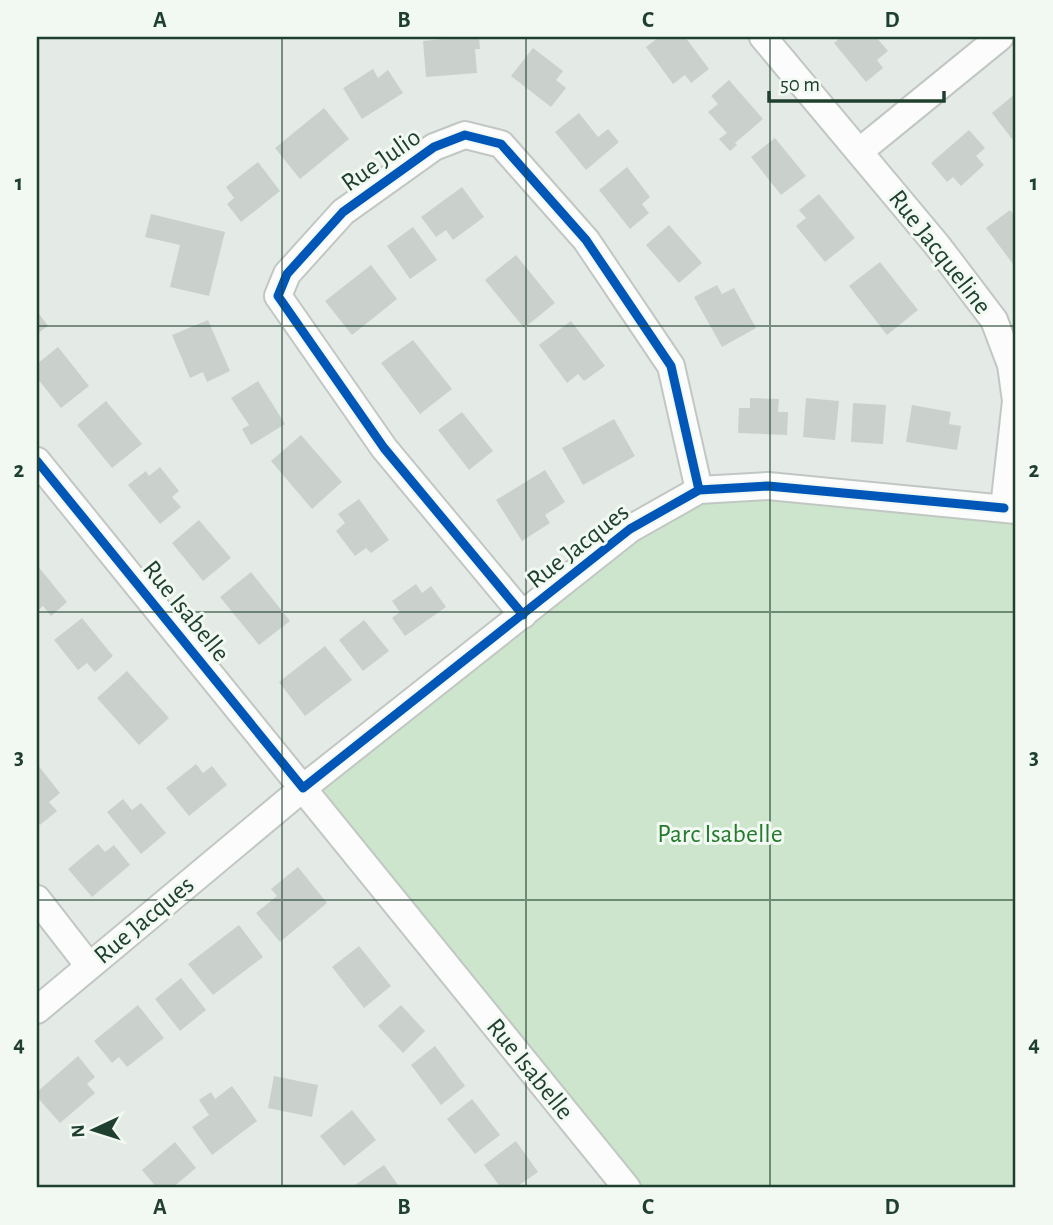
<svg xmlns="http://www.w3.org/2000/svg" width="1053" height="1225" font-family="'Alegreya Sans',sans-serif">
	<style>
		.green { fill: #cce5cc }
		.building { fill: #cad1cd }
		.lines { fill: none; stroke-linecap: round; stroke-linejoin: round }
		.minor-casing { stroke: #c1c7c3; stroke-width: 30 }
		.minor { stroke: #fbfcfb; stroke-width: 26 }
		.cycleway-casing { stroke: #f2f9f3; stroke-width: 13 }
		.cycleway { stroke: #0057b8; stroke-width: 9 }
		.grid { fill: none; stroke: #1f402e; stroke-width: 2; stroke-opacity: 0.55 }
		.labels { text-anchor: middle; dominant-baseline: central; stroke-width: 6; stroke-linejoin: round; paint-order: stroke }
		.street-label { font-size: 26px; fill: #1f402e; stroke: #f2f9f3 }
		.park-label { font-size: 26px; fill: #257b2d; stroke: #f2f9f3 }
		.neatline { fill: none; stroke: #1f402e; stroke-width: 2.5 }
		.grid-label { font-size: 23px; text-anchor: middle; font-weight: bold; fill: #1f402e }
	</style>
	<rect width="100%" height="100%" fill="#e4eae5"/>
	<path class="green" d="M 699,490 L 1016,511 L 1016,1188 L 627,1188 L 303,788 Z"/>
	<path class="building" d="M 465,37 L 479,37 L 480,49 L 475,49 L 477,73 L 426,77 L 423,41 Z
		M 659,37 L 685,37 L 709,69 L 691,83 L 685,75 L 673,84 L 646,47 Z
		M 841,37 L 876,37 L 888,51 L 877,60 L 883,68 L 866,82 L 834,43 Z
		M 533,48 L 563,71 L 556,80 L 566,88 L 551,107 L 511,76 Z
		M 373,69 L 378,78 L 388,70 L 403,93 L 362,119 L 343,88 Z
		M 729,80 L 763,119 L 735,143 L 737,145 L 730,151 L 719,139 L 727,133 L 708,112 L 718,104 L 711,96 Z
		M 1016,93 L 1016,144 L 992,113 Z
		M 324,108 L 349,139 L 300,179 L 275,148 Z
		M 579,113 L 598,137 L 608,129 L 619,142 L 586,170 L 555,132 Z
		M 969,130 L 985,148 L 976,156 L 984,165 L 961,186 L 953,177 L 947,182 L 931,163 Z
		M 775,138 L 806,176 L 781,195 L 751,157 Z
		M 258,162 L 280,191 L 241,222 L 227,204 L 234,198 L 226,187 Z
		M 627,167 L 650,197 L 642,204 L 649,213 L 630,229 L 599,190 Z
		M 462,187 L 484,217 L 453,240 L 446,230 L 436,237 L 421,217 Z
		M 819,194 L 855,238 L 825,262 L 796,226 L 806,218 L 799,210 Z
		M 1010,210 L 1016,217 L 1016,268 L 986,228 Z
		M 151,214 L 225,232 L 209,296 L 170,287 L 180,245 L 145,237 Z
		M 669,225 L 702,263 L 679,283 L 646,245 Z
		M 413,227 L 437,260 L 410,279 L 387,246 Z
		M 516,255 L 555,303 L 524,328 L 485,280 Z
		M 880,262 L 918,310 L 887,335 L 849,286 Z
		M 371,265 L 397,299 L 352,335 L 325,301 Z
		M 717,285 L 722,294 L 734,288 L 756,328 L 722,347 L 694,297 Z
		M 37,311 L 48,326 L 37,334 Z
		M 208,320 L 230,371 L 207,382 L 203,372 L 190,378 L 172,335 Z
		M 571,321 L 605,366 L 584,381 L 578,374 L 567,383 L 539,345 Z
		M 413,340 L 452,389 L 420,414 L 381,363 Z
		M 58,347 L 89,386 L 61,408 L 37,378 L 37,364 Z
		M 258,381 L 285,424 L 251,445 L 242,429 L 249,425 L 231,398 Z
		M 750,398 L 779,399 L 778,412 L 788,412 L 787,435 L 738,433 L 739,408 L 750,408 Z
		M 806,398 L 839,401 L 835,440 L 803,437 Z
		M 106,401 L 142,444 L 112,468 L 77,425 Z
		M 853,403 L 886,405 L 883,444 L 851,442 Z
		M 912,405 L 951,412 L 949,424 L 961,426 L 957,450 L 906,442 Z
		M 462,412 L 493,451 L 469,470 L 438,430 Z
		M 614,419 L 635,456 L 583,485 L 562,448 Z
		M 301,435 L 342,482 L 312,509 L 271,461 Z
		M 160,467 L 179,491 L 172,497 L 181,507 L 160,524 L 128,485 L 146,471 L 149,476 Z
		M 545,470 L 565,502 L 545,515 L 550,523 L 522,541 L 496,500 Z
		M 359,499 L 389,540 L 371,553 L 366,548 L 355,556 L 336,531 L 345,523 L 338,514 Z
		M 199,520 L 231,558 L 203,581 L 172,543 Z
		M 37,565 L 67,602 L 51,616 L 43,606 L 37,611 Z
		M 251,572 L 290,621 L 259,645 L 220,597 Z
		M 416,584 L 422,593 L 431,586 L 446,607 L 405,636 L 392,618 L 400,612 L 392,601 Z
		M 82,618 L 113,656 L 95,672 L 87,663 L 78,670 L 54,640 Z
		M 364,620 L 389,651 L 363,671 L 339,640 Z
		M 325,646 L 352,680 L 305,716 L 279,682 Z
		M 127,671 L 169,718 L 139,745 L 97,698 Z
		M 37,764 L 60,793 L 49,802 L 57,811 L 40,825 L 37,821 Z
		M 196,764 L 203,773 L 212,766 L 227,785 L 189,816 L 166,788 Z
		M 123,799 L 132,810 L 141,803 L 166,833 L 141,854 L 107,812 Z
		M 98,844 L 105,852 L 114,845 L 130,865 L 92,897 L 68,869 Z
		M 298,867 L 327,903 L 280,942 L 256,913 L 277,896 L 271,889 Z
		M 239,925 L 263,957 L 213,995 L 188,964 Z
		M 359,946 L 391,986 L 364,1008 L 332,967 Z
		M 181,978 L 206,1010 L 180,1031 L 155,999 Z
		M 138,1005 L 164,1038 L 127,1067 L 119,1057 L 112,1063 L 94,1041 Z
		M 401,1005 L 425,1031 L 403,1053 L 378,1026 Z
		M 435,1046 L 465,1086 L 441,1105 L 411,1065 Z
		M 78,1056 L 95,1077 L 87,1084 L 95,1093 L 60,1123 L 37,1097 L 37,1092 Z
		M 274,1076 L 318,1085 L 312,1117 L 268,1108 Z
		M 232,1086 L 257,1121 L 212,1155 L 192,1127 L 209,1115 L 199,1100 L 211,1092 L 215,1099 Z
		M 472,1099 L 500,1135 L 475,1154 L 447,1119 Z
		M 352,1110 L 376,1140 L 344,1166 L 320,1136 Z
		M 516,1141 L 538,1172 L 515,1188 L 501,1188 L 484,1165 Z
		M 175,1142 L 196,1168 L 172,1188 L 157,1188 L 142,1170 Z
		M 384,1165 L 400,1188 L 358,1188 L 355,1185 Z"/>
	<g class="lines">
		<defs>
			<path id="minor" d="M 763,37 L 937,245 L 994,320 L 1011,365 L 1016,401 L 1004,508
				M 860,151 L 1000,37
				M 37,461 L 627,1188
				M 523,615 L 384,448 L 278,296 L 287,274 L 343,212 L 434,147 L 465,135 L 501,144 L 586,240 L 671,366 L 699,490
				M 37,899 L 89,966
				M 37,1010 L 303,788 L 630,529 L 699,490 L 768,486 L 1016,510"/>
		</defs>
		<use href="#minor" class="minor-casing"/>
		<use href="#minor" class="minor"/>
		<defs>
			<path id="cycleway" d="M 37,461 L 303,788 L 630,529 L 699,490 L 768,486 L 1004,508
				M 523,615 L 384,448 L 278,296 L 287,274 L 343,212 L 434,147 L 465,135 L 501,144 L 586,240 L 671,366 L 699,490"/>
		</defs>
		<use href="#cycleway" class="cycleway-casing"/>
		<use href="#cycleway" class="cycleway"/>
	</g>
	<path class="grid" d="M 282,37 L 282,1188M 526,37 L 526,1188M 770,37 L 770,1188M 37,326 L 1016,326M 37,612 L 1016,612M 37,900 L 1016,900"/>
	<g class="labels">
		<g class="street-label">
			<text transform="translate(381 160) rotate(-35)">Rue Julio</text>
			<text transform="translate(940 252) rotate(52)">Rue Jacqueline</text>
			<text transform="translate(578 546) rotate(-38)">Rue Jacques</text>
			<text transform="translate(186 611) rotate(51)">Rue Isabelle</text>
			<text transform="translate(144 920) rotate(-40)">Rue Jacques</text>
			<text transform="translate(530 1069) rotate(51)">Rue Isabelle</text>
		</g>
		<g class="park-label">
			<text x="720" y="834">Parc Isabelle</text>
		</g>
	</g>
	<rect width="1053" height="1225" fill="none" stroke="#f2f9f3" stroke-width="77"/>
	<g transform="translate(94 1130) rotate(266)" stroke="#f2f9f3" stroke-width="5" paint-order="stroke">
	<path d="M0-5L12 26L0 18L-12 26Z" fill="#1f402e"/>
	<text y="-10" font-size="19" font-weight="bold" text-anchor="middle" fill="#1f402e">N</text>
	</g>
	<path d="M769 91v10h175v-10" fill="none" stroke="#1f402e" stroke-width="3.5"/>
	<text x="780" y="91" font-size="21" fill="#1f402e" stroke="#f2f9f3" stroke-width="5" paint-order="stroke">50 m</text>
	<rect x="38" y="38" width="976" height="1148" class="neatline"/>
	<g class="grid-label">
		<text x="160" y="27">A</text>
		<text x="404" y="27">B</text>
		<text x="648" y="27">C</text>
		<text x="892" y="27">D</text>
		<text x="19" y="190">1</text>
		<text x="1034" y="190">1</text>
		<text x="19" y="477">2</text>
		<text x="1034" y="477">2</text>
		<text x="19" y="764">3</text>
		<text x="1034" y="764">3</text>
		<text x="19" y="1051">4</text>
		<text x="1034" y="1051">4</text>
		<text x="160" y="1214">A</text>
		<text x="404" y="1214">B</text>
		<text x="648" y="1214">C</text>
		<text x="892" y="1214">D</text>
	</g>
</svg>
